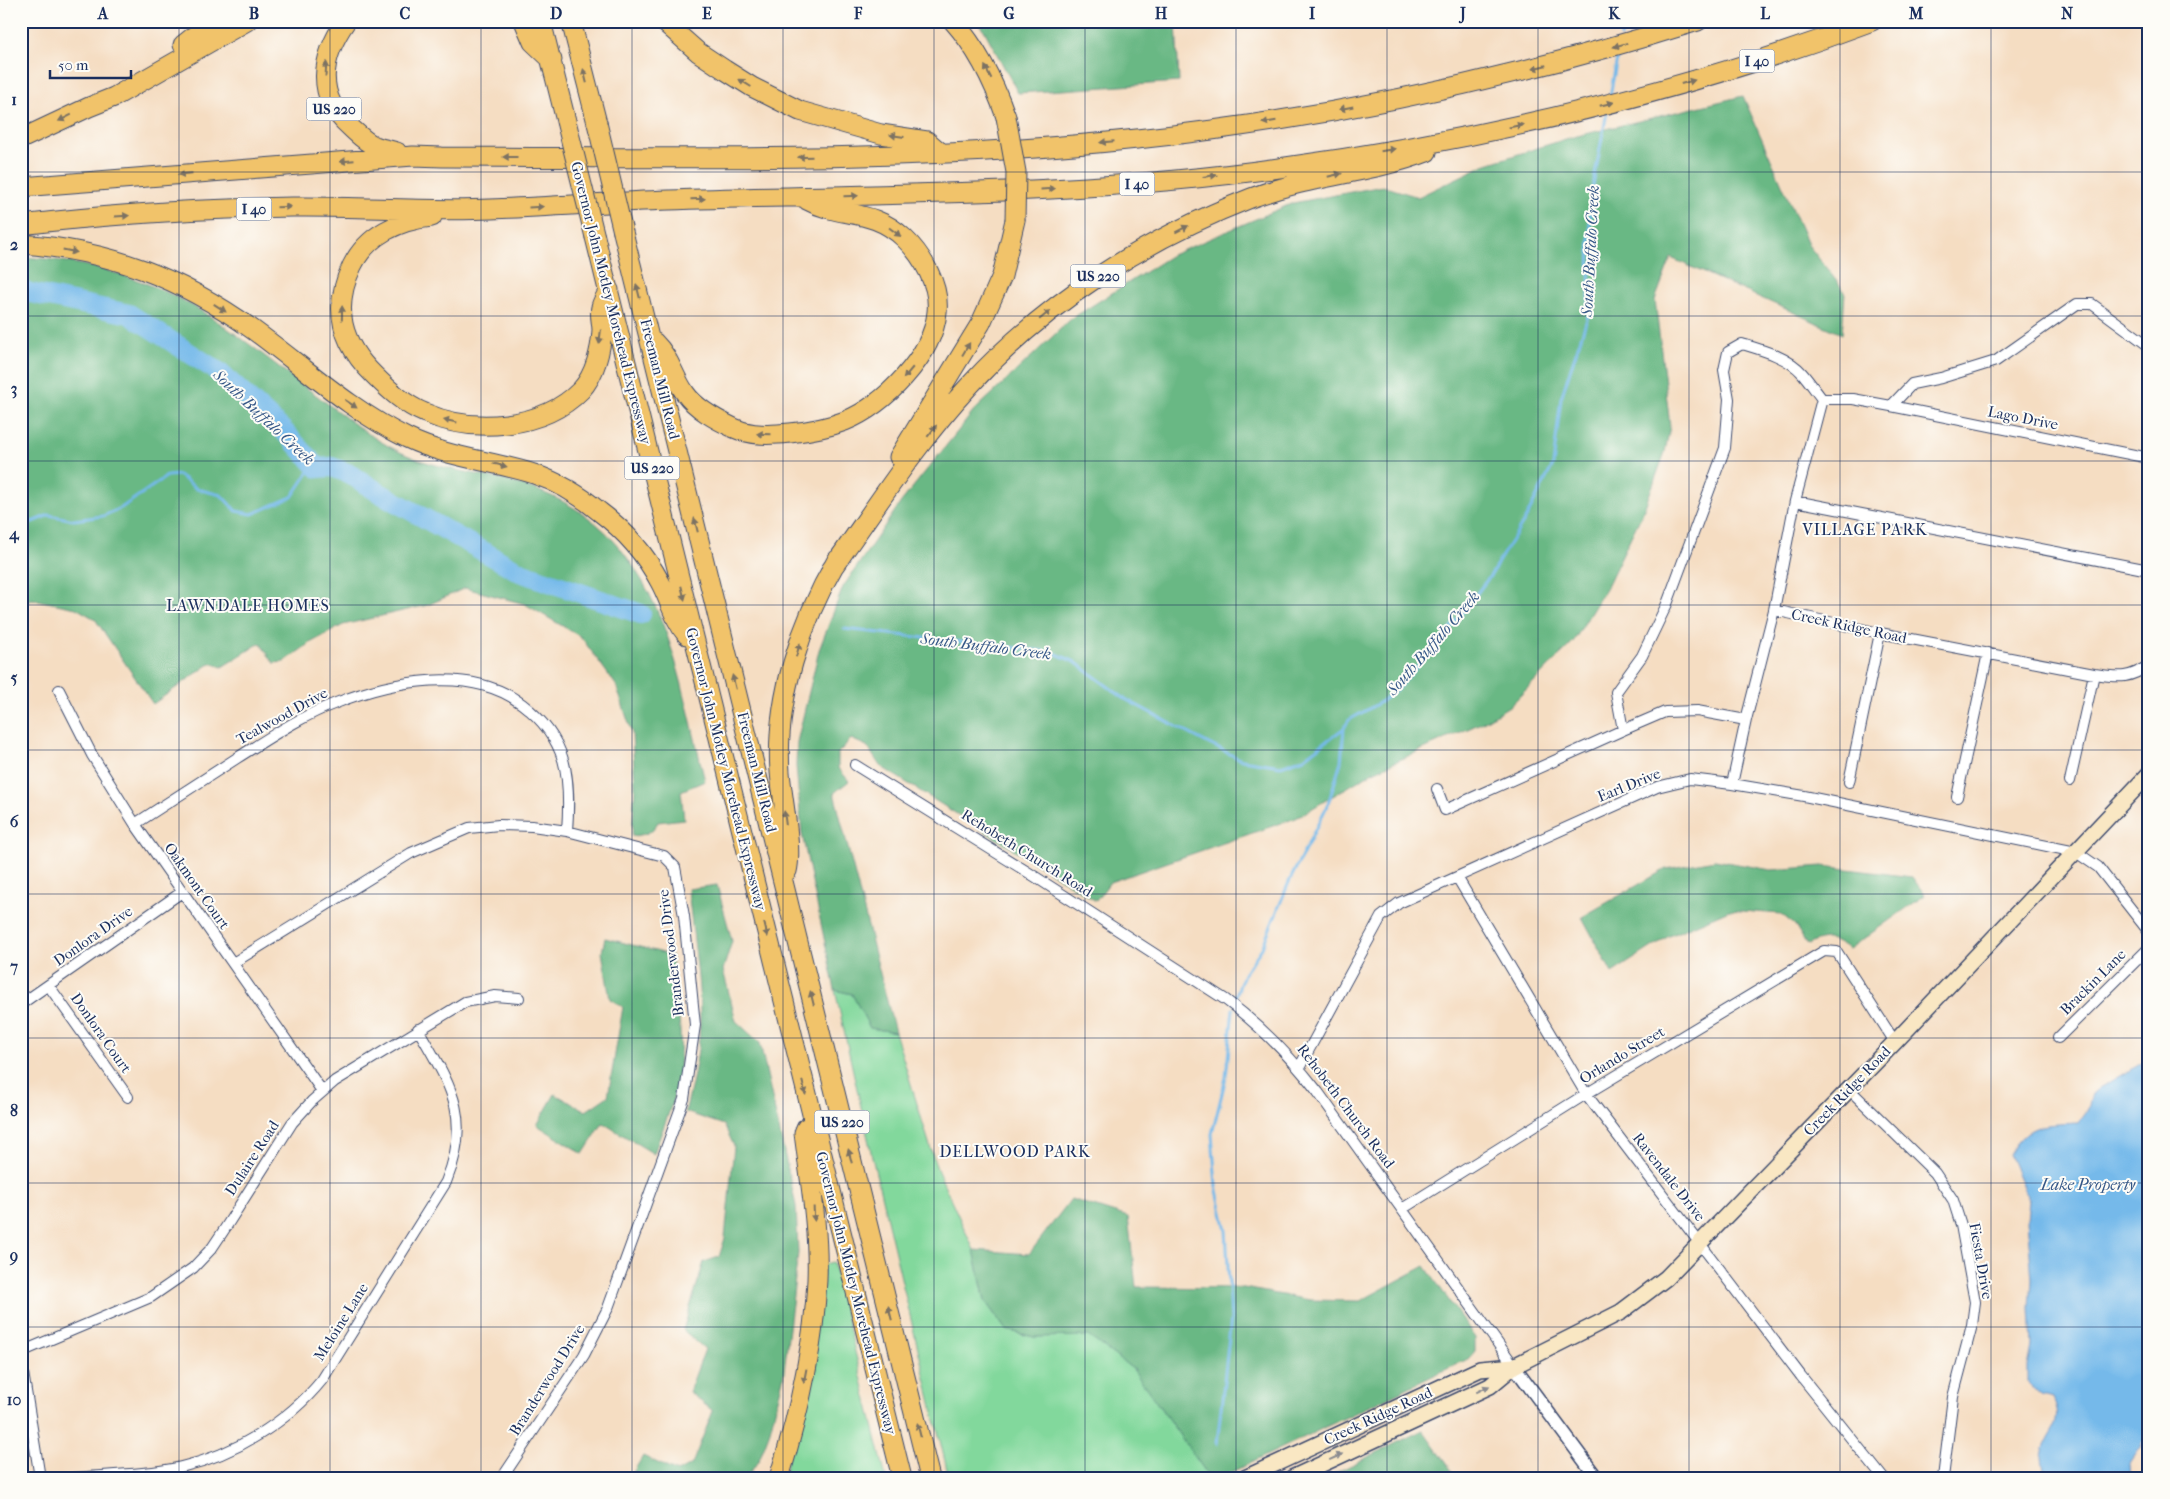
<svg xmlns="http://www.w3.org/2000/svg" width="2170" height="1499" font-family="'IM FELL French Canon',serif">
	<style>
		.green { fill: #82d89c; stroke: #4e847d }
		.forest { fill: #69b884; stroke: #427471 }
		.water { fill: #74b9ea; stroke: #4874a4 }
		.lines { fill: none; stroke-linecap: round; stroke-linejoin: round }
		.stream { stroke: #74b9ea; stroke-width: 3 }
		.river { stroke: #74b9ea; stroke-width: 20 }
		.minor-casing { stroke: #3c496d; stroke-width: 12 }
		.tertiary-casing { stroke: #3c496d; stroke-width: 15 }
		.secondary-casing { stroke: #3c496d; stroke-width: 18 }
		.motorway-casing { stroke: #3c496d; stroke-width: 21 }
		.minor { stroke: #fff; stroke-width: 10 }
		.tertiary { stroke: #fff; stroke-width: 12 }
		.secondary { stroke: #f9e7c3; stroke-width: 15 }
		.motorway { stroke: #f1c36a; stroke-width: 19 }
		.motorway-bridge-casing { stroke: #3c496d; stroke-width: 21; stroke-linecap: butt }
		.motorway-bridge { stroke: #f1c36a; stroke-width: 19 }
		.oneway { fill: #7b7263 }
		.oneway2 { fill: #8a8b90 }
		.grid { fill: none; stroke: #1b2f5e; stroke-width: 1; stroke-opacity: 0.55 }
		.labels { text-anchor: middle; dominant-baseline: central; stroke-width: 4; stroke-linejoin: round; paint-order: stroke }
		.shield { fill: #fdfcf7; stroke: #5f6c8c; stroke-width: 1 }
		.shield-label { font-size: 14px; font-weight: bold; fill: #1b2f5e }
		.street-label { font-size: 15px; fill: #1b2f5e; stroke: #fdfcf7 }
		.water-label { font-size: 16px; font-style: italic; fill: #365888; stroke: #fdfcf7 }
		.neighbourhood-label { font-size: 16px; letter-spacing: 1px; fill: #1b2f5e; stroke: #fdfcf7 }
		.neatline { fill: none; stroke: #1b2f5e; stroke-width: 2 }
		.grid-label { font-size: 16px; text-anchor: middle; font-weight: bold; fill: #1b2f5e }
	</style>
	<rect width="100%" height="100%" fill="#fdfcf7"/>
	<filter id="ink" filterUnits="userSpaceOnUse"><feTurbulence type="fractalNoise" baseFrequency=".02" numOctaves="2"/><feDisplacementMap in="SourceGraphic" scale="10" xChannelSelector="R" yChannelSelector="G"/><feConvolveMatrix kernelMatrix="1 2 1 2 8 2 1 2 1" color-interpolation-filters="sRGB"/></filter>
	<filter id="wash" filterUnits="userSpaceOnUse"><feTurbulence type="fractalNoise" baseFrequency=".0096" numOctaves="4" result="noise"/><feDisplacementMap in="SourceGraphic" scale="20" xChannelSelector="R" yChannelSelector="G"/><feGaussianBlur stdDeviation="1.12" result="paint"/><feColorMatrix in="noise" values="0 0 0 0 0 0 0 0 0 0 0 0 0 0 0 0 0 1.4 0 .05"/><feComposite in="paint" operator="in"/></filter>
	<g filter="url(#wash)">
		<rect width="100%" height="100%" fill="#f5ddc2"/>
		<path class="green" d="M 835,990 L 852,994 L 870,1028 L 895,1032 L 937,1169 L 974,1250 L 985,1301 L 1006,1330 L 1034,1337 L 1088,1335 L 1133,1369 L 1210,1478 L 949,1478 L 873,1161 Z
			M 833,1262 L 886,1478 L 784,1478 L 824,1264 Z"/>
		<path class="forest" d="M 976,21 L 1176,21 L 1179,82 L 1018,93 L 984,30 Z
			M 1743,96 L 1809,246 L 1845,292 L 1842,334 L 1671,258 L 1655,300 L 1670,426 L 1665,452 L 1643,512 L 1607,586 L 1573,642 L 1511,705 L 1483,722 L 1373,772 L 1296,818 L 1110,882 L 1096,901 L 880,766 L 867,746 L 851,739 L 838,753 L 838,768 L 849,781 L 834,793 L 895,1032 L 870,1028 L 852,994 L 835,990 L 802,834 L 796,766 L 797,742 L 819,650 L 843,587 L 901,502 L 974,411 L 1071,319 L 1172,255 L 1293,203 L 1383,186 L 1418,197 L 1484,165 L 1569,138 Z
			M 21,257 C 85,260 152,279 206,314 C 244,338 279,368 316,395 C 343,415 370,438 400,452 C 442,472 488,473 531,488 C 561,498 592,516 613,540 C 672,606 684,698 705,781 L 681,791 L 684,819 L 658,822 C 652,833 645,835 632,836 L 635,786 L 632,733 L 616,685 L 581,637 L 525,604 L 465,588 L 428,605 L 343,625 L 310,643 L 284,662 L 274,663 L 260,643 L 222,667 L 211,663 L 153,704 L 95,619 L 76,608 L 32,599 L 21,607 Z
			M 1715,860 L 1771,870 L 1823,866 L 1912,877 L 1925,895 L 1849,949 C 1831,937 1827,936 1807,945 L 1795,925 L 1781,914 L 1729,910 L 1669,936 L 1612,973 L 1582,917 L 1666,869 Z
			M 717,885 L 732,941 L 723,970 L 736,1021 L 760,1043 L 796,1206 L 798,1253 L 783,1379 L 769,1434 L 759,1460 L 746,1478 L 630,1478 L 643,1456 L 677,1472 L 692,1464 L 713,1411 L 689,1392 L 705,1349 L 683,1330 L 704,1262 L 719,1257 L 725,1238 L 734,1146 L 724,1125 L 685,1112 C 694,1079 701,1045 700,1010 C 699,970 692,929 688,889 Z
			M 605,938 L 671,955 C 677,998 685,1041 677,1085 C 672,1108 661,1132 654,1154 L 603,1123 L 583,1154 L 537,1125 L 555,1094 L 586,1111 L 608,1096 L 623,1007 L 610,999 L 602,952 Z
			M 1071,1199 L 1128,1217 L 1136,1287 L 1244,1288 L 1310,1300 L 1360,1301 L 1425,1266 L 1475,1338 L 1475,1351 L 1468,1359 L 1219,1478 L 1210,1478 L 1133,1369 L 1088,1336 L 1034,1337 L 1006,1330 L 985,1301 L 974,1250 L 1029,1254 Z
			M 1423,1430 L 1457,1478 L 1325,1478 Z"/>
		<path class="water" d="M 2149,1059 L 2148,1427 L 2141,1447 L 2130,1463 L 2131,1478 L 2047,1478 C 2045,1472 2042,1464 2042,1458 C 2044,1431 2067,1428 2053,1398 L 2041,1395 L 2028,1383 L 2028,1367 L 2032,1346 L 2030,1306 L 2032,1279 L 2027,1220 L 2029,1201 L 2009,1154 C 2028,1122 2044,1125 2078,1123 L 2088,1109 L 2092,1094 L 2099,1088 Z"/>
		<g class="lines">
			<path class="stream" d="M 1621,37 L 1624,21
				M 1610,96 L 1618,53
				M 21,521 L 32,522 L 49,515 L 74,520 L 103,516 L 121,508 L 167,476 L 179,475 L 197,489 L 221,495 L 236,511 L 252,514 L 292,497 L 308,473 L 318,468
				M 844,629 L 1052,652 L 1075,662 L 1125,699 L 1209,744 L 1242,760 L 1281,766 L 1304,758 L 1344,728 L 1349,720 L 1379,703 L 1398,688 L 1446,634 L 1493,572 L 1498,562 L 1526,518 L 1553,465 L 1561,398 L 1589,313 L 1590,201 L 1607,112
				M 1233,1003 L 1244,974 L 1262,948 L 1289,882 L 1328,804 L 1341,762 L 1344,728
				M 1217,1444 L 1231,1319 L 1226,1230 L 1216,1186 L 1212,1134 L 1226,1077 L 1233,1009"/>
			<path class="river" d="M 21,291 L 129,314 L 219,372 L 283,430 L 318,468 L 332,467 L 350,474 L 378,492 L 520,572 L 641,614"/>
		</g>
	</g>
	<g filter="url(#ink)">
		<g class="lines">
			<defs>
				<path id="minor" d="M 1742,344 C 1762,350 1788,357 1802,373 C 1809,381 1815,390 1822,399 L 1795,501 L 1774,610 L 1746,720 L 1697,711 L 1665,712 L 1623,730 L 1616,692 L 1642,656 L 1667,604 L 1725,448 L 1729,399 L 1724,370 L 1728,352 Z
					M 1822,399 L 1853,399 L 1891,406 L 1912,384 L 1941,378 L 1996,361 L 2077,304 L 2092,304 L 2149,346
					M 1891,406 L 2149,458
					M 1795,501 L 2149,570
					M 1774,610 L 1880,633 L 2094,674 C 2118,677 2128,680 2149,665
					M 59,690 L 92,755 L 135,824 L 322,1091
					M 855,765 L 1034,876 L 1226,1000 C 1261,1026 1291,1057 1318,1092 L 1514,1366
					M 2070,781 L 2094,674
					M 1849,782 L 1880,633
					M 1732,784 L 1746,720
					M 1437,789 L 1445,810 L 1623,730
					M 1957,797 L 1988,653
					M 135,824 C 169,802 203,780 237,758 C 269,738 301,716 336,703 C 391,681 471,665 522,704 C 568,739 571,777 567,831
					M 1457,877 L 1586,1094 L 1801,1376 L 1883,1478
					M 233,963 L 411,853 L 469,828 L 499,825 L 532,826 L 567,831 L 664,856 L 675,867 L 684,916 L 695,1025 L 684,1099 L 608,1308 L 584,1355 L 502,1478
					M 49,986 L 128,1097
					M 21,1004 L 182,892
					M 2058,1038 L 2149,948
					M 1299,1068 L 1381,917 L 1399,903 L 1657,787 L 1690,779 L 1732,784 L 1804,796 L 2076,852 L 2098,867 L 2149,932
					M 1849,1089 L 1935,1173 L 1953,1200 L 1961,1225 L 1975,1302 L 1972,1325 L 1953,1397 L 1943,1478
					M 1402,1209 L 1586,1094 L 1824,951 L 1837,952 L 1895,1042
					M 21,1352 L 151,1297 L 193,1268 L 212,1248 L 224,1230 L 292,1123 L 312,1101 L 335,1081 L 465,1002 L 495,996 L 519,998
					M 21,1360 L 40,1478
					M 71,1478 C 106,1475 147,1475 181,1467 C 234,1455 288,1422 322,1380 L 446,1182 C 473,1116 450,1085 418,1029"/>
				<path id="tertiary" d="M 1514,1366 L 1597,1478"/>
				<path id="secondary" d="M 1245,1478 L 1480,1369 L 1514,1366
					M 1292,1478 L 1490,1386 L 1514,1366 L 1621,1312 L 1666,1278 L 1895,1042 L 2149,774"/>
				<path id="motorway" d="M 346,21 C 321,57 315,96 350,127 C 358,134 365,142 375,146 C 382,149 390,150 397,152
					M 524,21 L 533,42 L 552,60
					M 541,21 L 566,121
					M 571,21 L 597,123
					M 663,21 L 698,52 L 725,70 L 752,87 L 800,111 L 881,134 L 927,141 L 941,153
					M 953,21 C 978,49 994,82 1006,117
					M 183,45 L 213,21
					M 21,139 L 89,107 L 114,97 L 247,21
					M 21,187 L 413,156 L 442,157 C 673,157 907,164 1137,139 C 1328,119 1516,78 1698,21
					M 432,217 C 399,220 367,235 352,266 C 332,308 341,343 374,375 C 389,390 405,405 425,413 C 473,434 543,429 581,390 C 595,375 601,350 602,330 C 602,323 599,314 601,307 C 602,302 606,296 609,290
					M 21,225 C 111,214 203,209 293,207 C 359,206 425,212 491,209 C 550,207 610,202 669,200 C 873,193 1077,197 1279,168 C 1481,140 1681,93 1872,21
					M 623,232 L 930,1478
					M 595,237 L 902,1478
					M 21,244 C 109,250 181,278 252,329 C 303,366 350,410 407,438 C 446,457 493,461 534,474 C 558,482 581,496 600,512 C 624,530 646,555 660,582 C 670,600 674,620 687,635
					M 654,342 C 671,359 672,374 685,393 C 696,409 717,420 734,428 C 751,436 771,435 790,433 C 809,431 827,428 845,421 C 884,405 933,356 937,312 C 940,286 923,256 904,238 C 871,207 841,219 807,200
					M 899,457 L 981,323 L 1002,276 L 1015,220
					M 831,570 C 876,507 918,441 970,385 C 1047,301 1146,239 1251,198 C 1308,176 1370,174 1427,152
					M 787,871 C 793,847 782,799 780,772 C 775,700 801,622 837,560
					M 779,1478 C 799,1413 814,1348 817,1280 C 819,1231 810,1181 804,1133 L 806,1128"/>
			</defs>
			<use href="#minor" class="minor-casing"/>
			<use href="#tertiary" class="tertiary-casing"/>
			<use href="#secondary" class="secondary-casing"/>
			<use href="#motorway" class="motorway-casing"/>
			<use href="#minor" class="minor"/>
			<use href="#tertiary" class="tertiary"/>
			<use href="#secondary" class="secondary"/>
			<use href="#motorway" class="motorway"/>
			<defs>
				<path id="motorway-bridge" d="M 1006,117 L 1016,172 L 1015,220
					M 566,121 L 595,237
					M 597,123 L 623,232"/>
			</defs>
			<use href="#motorway-bridge" class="motorway-bridge-casing"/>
			<use href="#motorway-bridge" class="motorway-bridge"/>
		</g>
		<defs><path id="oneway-solid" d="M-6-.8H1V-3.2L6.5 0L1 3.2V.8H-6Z" transform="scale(1.25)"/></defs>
		<g class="oneway">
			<use href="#oneway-solid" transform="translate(1620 45) rotate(164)"/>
			<use href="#oneway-solid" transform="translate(1539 67) rotate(166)"/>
			<use href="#oneway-solid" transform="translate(326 69) rotate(-86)"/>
			<use href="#oneway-solid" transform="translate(988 72) rotate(-117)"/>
			<use href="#oneway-solid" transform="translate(585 76) rotate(-104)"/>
			<use href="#oneway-solid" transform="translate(1688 82) rotate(-16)"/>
			<use href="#oneway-solid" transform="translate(745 83) rotate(-148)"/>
			<use href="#oneway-solid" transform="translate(1607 104) rotate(-14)"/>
			<use href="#oneway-solid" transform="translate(1346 108) rotate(169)"/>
			<use href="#oneway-solid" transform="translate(65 118) rotate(154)"/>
			<use href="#oneway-solid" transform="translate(1269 122) rotate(171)"/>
			<use href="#oneway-solid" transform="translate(1516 126) rotate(-12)"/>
			<use href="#oneway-solid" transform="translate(897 136) rotate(-172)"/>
			<use href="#oneway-solid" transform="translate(1107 142) rotate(175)"/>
			<use href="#oneway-solid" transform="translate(1388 150) rotate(-10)"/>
			<use href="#oneway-solid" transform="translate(510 157) rotate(180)"/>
			<use href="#oneway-solid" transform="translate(805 157) rotate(178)"/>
			<use href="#oneway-solid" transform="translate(347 161) rotate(175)"/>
			<use href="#oneway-solid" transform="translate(185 174) rotate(175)"/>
			<use href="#oneway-solid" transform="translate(1335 175) rotate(-13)"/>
			<use href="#oneway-solid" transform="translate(1210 176) rotate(-7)"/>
			<use href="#oneway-solid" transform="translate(1048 189) rotate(-3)"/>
			<use href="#oneway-solid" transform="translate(851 196) rotate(-1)"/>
			<use href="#oneway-solid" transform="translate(698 199) rotate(-1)"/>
			<use href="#oneway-solid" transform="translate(284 207) rotate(-2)"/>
			<use href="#oneway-solid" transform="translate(536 207) rotate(-3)"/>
			<use href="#oneway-solid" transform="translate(122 216) rotate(-4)"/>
			<use href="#oneway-solid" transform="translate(1182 229) rotate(-27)"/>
			<use href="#oneway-solid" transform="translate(895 232) rotate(37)"/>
			<use href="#oneway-solid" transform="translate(70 251) rotate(12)"/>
			<use href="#oneway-solid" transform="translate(638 291) rotate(-104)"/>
			<use href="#oneway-solid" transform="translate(220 308) rotate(33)"/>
			<use href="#oneway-solid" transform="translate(342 313) rotate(-89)"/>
			<use href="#oneway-solid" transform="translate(1045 315) rotate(-39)"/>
			<use href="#oneway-solid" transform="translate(600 337) rotate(97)"/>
			<use href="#oneway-solid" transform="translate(966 349) rotate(-59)"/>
			<use href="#oneway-solid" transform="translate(908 373) rotate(130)"/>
			<use href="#oneway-solid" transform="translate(351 404) rotate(34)"/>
			<use href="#oneway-solid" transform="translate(450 421) rotate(-168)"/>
			<use href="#oneway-solid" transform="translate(932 431) rotate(-52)"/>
			<use href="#oneway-solid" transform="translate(764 434) rotate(-178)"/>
			<use href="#oneway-solid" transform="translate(500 465) rotate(14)"/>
			<use href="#oneway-solid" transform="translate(696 525) rotate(-104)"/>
			<use href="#oneway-solid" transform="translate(683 593) rotate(76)"/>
			<use href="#oneway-solid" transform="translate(798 650) rotate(-74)"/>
			<use href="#oneway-solid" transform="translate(734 682) rotate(-104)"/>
			<use href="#oneway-solid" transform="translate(785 818) rotate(-97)"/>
			<use href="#oneway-solid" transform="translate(766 930) rotate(76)"/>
			<use href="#oneway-solid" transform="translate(812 998) rotate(-104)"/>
			<use href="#oneway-solid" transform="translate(804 1088) rotate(76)"/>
			<use href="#oneway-solid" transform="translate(850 1156) rotate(-104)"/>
			<use href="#oneway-solid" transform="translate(814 1214) rotate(87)"/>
			<use href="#oneway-solid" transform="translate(890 1313) rotate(-104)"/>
			<use href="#oneway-solid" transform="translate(805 1376) rotate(101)"/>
			<use href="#oneway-solid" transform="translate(919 1430) rotate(-104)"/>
		</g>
		<g class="oneway2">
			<use href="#oneway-solid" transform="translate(1483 1389) rotate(-26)"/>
			<use href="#oneway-solid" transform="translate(1336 1457) rotate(-25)"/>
		</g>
	</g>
	<path class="grid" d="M 179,21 L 179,1478M 330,21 L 330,1478M 481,21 L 481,1478M 632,21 L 632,1478M 783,21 L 783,1478M 934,21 L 934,1478M 1085,21 L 1085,1478M 1236,21 L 1236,1478M 1387,21 L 1387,1478M 1538,21 L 1538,1478M 1689,21 L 1689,1478M 1840,21 L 1840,1478M 1991,21 L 1991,1478M 21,172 L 2149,172M 21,316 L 2149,316M 21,461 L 2149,461M 21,605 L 2149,605M 21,750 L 2149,750M 21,894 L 2149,894M 21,1038 L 2149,1038M 21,1183 L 2149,1183M 21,1327 L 2149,1327"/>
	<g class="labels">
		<g class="shield">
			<rect x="1739.5" y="49.5" width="35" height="23" rx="4"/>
			<rect x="306.5" y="97.5" width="55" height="23" rx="4"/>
			<rect x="1119.5" y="172.5" width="35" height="23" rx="4"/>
			<rect x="236.5" y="197.5" width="35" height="23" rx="4"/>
			<rect x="1070.5" y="264.5" width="55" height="23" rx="4"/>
			<rect x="624.5" y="456.5" width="55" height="23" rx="4"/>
			<rect x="814.5" y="1110.5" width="55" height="23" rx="4"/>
		</g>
		<g class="shield-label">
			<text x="1757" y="61">I 40</text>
			<text x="334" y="109">US 220</text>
			<text x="1137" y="184">I 40</text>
			<text x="254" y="209">I 40</text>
			<text x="1098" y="276">US 220</text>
			<text x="652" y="468">US 220</text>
			<text x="842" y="1122">US 220</text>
		</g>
		<g class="street-label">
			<text transform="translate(611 303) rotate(76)">Governor John Motley Morehead Expressway</text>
			<text transform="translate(660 379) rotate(76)">Freeman Mill Road</text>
			<text transform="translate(2023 418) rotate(11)">Lago Drive</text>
			<text transform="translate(1849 626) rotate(12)">Creek Ridge Road</text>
			<text transform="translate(282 716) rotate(-29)">Tealwood Drive</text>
			<text transform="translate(726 769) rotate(76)">Governor John Motley Morehead Expressway</text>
			<text transform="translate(757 772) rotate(76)">Freeman Mill Road</text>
			<text transform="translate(1629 785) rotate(-22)">Earl Drive</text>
			<text transform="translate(1027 853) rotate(32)">Rehobeth Church Road</text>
			<text transform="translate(197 886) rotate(55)">Oakmont Court</text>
			<text transform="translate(93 936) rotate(-35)">Donlora Drive</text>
			<text transform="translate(671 953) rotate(-97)">Branderwood Drive</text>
			<text transform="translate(2093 982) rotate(-45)">Brackin Lane</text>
			<text transform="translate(101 1033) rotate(55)">Donlora Court</text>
			<text transform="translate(1622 1055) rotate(-31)">Orlando Street</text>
			<text transform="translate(1847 1091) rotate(-46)">Creek Ridge Road</text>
			<text transform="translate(1346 1106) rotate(53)">Rehobeth Church Road</text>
			<text transform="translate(252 1158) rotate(-57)">Dulaire Road</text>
			<text transform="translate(1669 1177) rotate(52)">Ravendale Drive</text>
			<text transform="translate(1981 1261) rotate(80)">Fiesta Drive</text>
			<text transform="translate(856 1293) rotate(76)">Governor John Motley Morehead Expressway</text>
			<text transform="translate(341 1322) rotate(-58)">Meloine Lane</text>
			<text transform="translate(547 1380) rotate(-58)">Branderwood Drive</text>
			<text transform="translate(1378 1416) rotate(-25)">Creek Ridge Road</text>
		</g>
		<g class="water-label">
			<text transform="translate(1590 251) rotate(-87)">South Buffalo Creek</text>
			<text transform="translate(264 417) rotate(43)">South Buffalo Creek</text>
			<text transform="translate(1433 643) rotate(-49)">South Buffalo Creek</text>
			<text transform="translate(986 646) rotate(7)">South Buffalo Creek</text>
			<text x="2088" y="1184">Lake Property</text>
		</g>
		<g class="neighbourhood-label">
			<text x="1865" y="529">VILLAGE PARK</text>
			<text x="248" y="605">LAWNDALE HOMES</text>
			<text x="1015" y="1151">DELLWOOD PARK</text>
		</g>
	</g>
	<rect width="2170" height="1499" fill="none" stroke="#fdfcf7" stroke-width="55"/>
	<path d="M50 70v8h81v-8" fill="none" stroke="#1b2f5e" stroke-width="2.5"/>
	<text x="58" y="70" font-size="15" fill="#1b2f5e" stroke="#fdfcf7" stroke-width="4" paint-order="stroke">50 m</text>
	<rect x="28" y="28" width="2114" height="1444" class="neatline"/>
	<g class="grid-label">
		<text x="103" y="19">A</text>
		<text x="254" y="19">B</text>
		<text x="405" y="19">C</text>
		<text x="556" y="19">D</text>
		<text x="707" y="19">E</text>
		<text x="858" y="19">F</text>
		<text x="1009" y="19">G</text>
		<text x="1161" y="19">H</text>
		<text x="1312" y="19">I</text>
		<text x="1463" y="19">J</text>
		<text x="1614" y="19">K</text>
		<text x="1765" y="19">L</text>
		<text x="1916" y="19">M</text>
		<text x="2067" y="19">N</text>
		<text x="14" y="105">1</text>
		<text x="14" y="250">2</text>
		<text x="14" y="394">3</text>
		<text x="14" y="539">4</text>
		<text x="14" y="683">5</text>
		<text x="14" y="827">6</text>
		<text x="14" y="972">7</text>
		<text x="14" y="1116">8</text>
		<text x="14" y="1261">9</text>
		<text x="14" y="1405">10</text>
	</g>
</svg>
